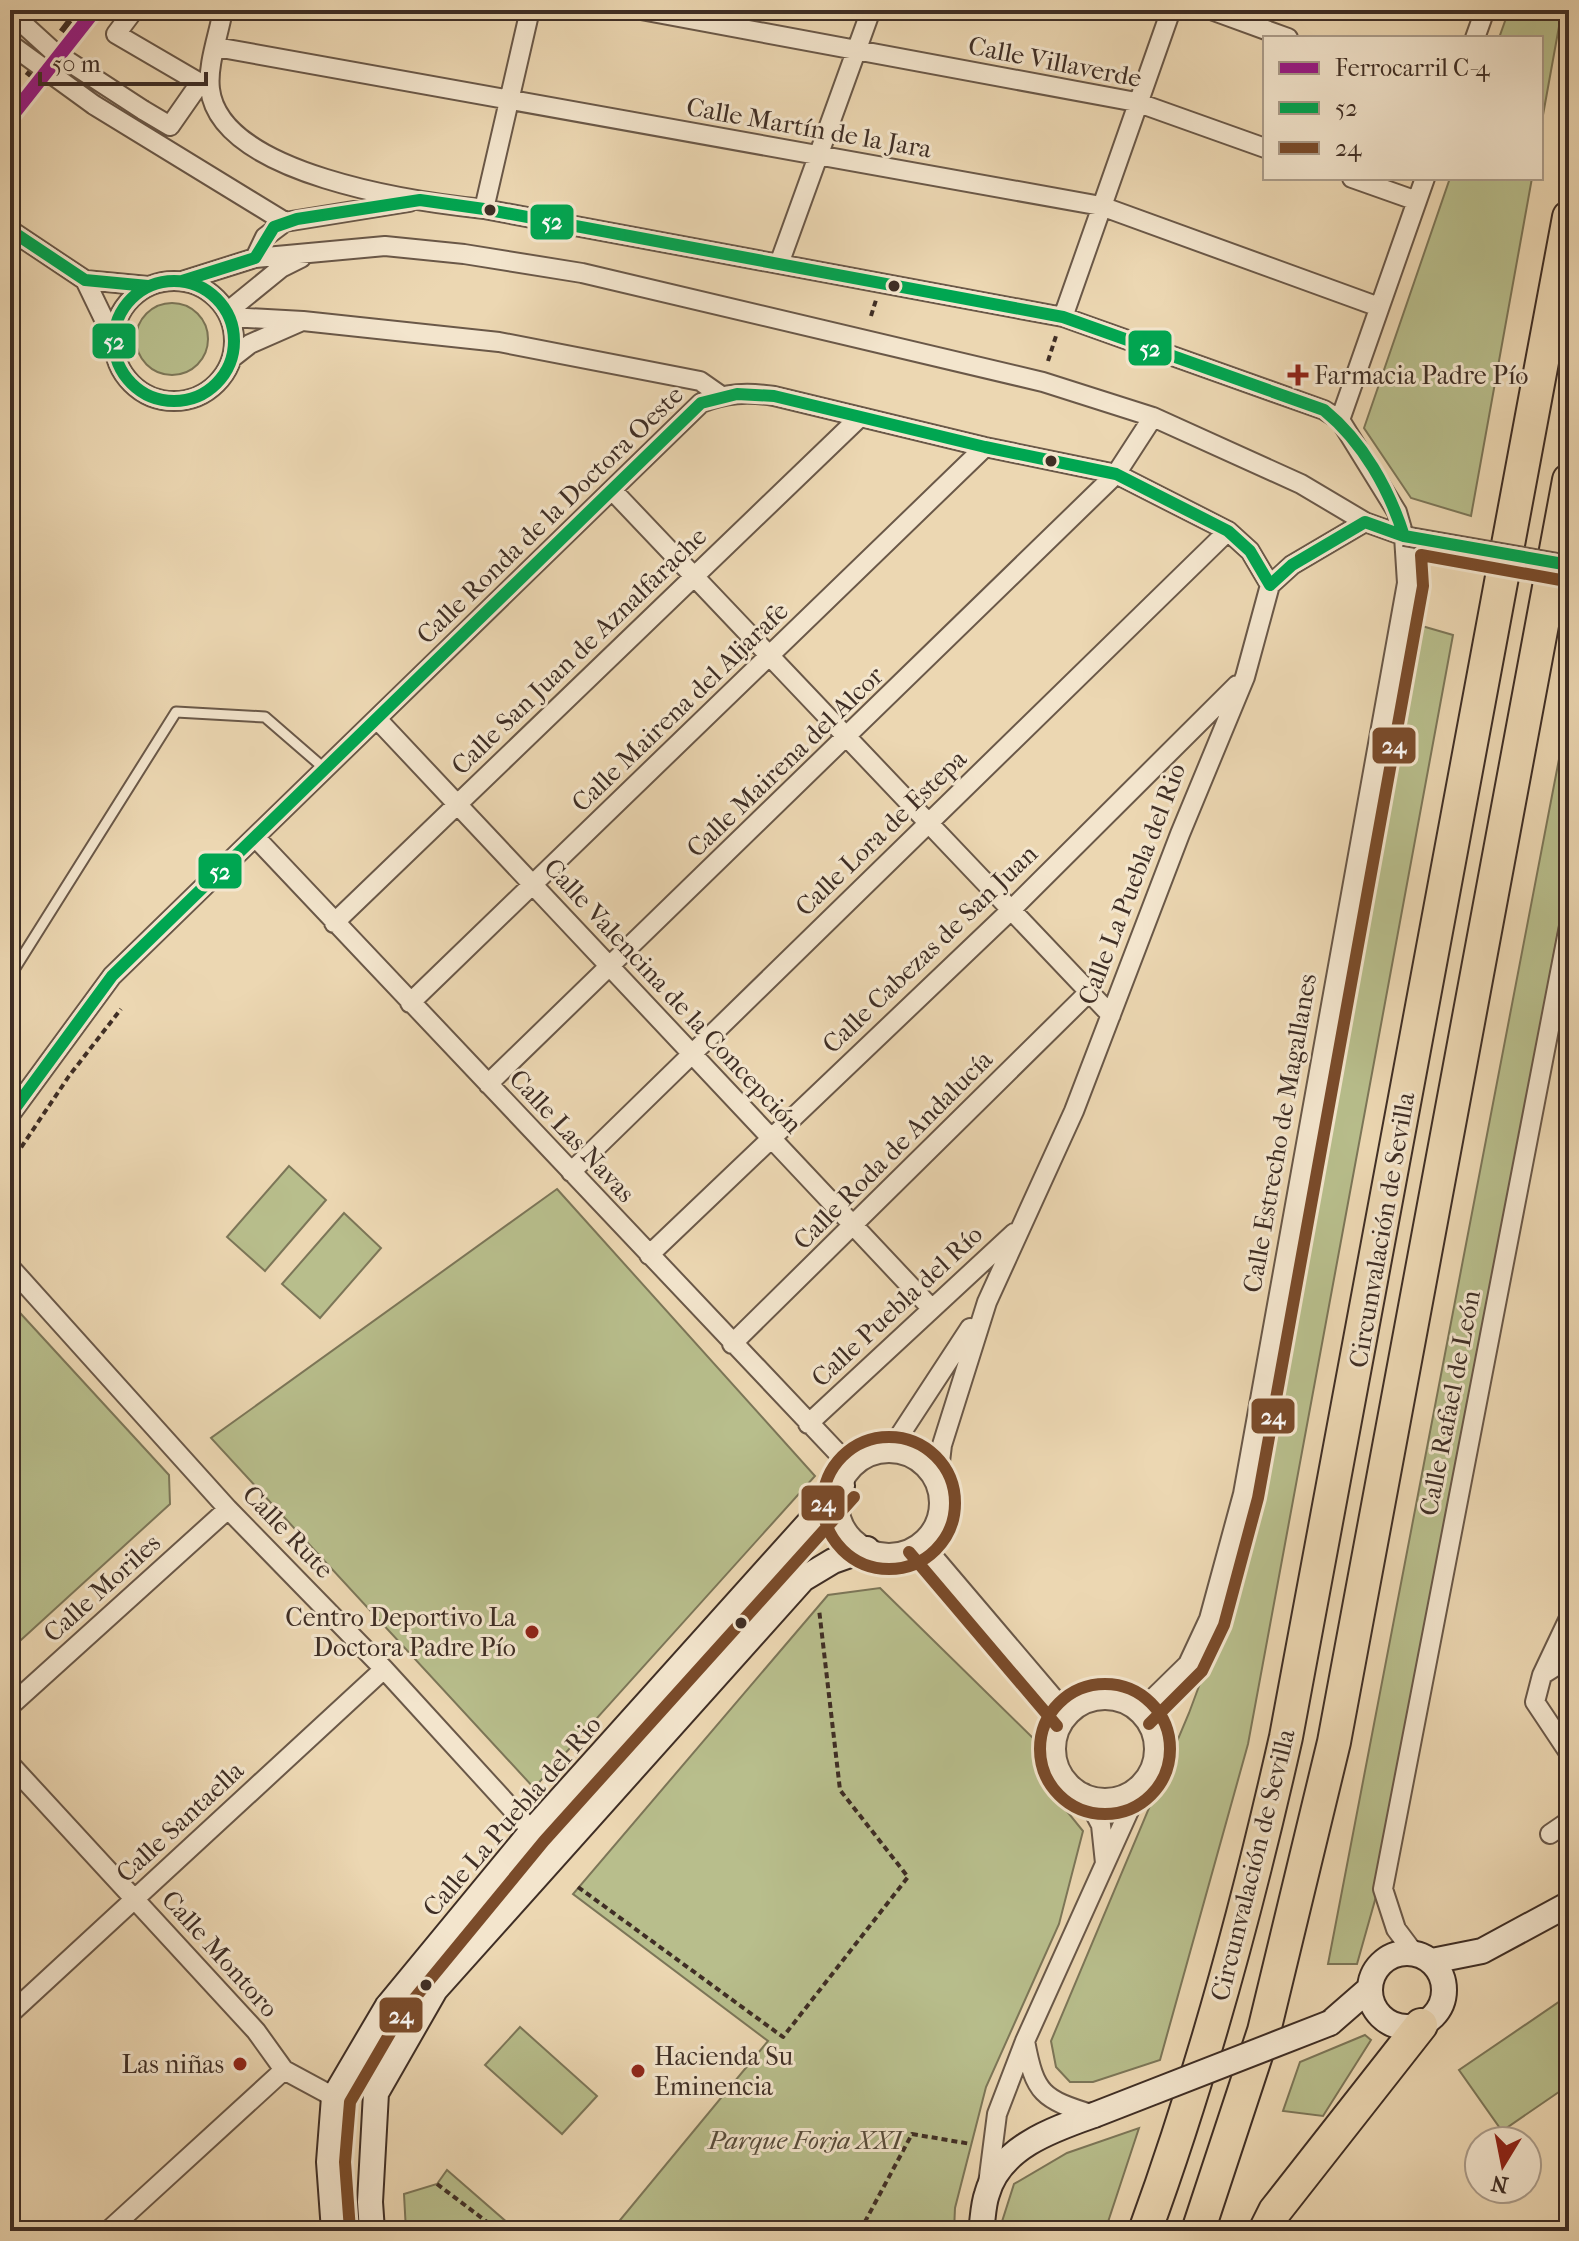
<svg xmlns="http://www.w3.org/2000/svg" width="1579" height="2241" font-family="'IM FELL French Canon',serif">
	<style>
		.green { fill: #b8be8c; stroke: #7c7658; stroke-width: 2 }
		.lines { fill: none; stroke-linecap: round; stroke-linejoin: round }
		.lane-casing { stroke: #6a5848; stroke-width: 13 }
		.street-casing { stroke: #6a5848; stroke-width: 22 }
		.secondary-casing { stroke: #3f2e25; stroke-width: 28 }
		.highway-casing { stroke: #3f2e25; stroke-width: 36 }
		.path { stroke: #3f2e25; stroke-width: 4; stroke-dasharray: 6 4; stroke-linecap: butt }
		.lane { stroke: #f3e5cd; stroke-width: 9 }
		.street { stroke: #f3e5cd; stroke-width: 18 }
		.secondary { stroke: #f3e5cd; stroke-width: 24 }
		.highway { stroke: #ecd7b2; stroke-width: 32 }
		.rail { stroke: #3f2e25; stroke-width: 6; stroke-dasharray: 14 14; stroke-linecap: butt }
		.street-bridge-casing { stroke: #6a5848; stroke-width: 22; stroke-linecap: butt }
		.secondary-bridge-casing { stroke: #3f2e25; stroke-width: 28; stroke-linecap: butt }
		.street-bridge { stroke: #f3e5cd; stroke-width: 18 }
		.secondary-bridge { stroke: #f3e5cd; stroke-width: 24 }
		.bus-1-casing { stroke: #f3e5cd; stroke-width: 18 }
		.bus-2-casing { stroke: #f3e5cd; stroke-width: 18 }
		.bus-1 { stroke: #00a651; stroke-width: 12 }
		.bus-2 { stroke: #7a4b2a; stroke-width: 12 }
		.rail-1-casing { stroke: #f3e5cd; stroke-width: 20 }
		.rail-1 { stroke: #991b87; stroke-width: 14 }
		.bus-dot { fill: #3f2e25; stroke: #f3e5cd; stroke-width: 3 }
		.poi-dot { fill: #8f2418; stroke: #f3e5cd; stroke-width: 3 }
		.labels { text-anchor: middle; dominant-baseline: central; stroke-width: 6; stroke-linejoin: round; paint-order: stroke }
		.street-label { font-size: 26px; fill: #3f2e25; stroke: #f3e5cd }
		.poi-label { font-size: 26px; fill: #3f2e25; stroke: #f3e5cd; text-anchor: start }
		.park-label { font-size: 26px; font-style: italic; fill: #574b3a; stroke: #f3e5cd }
		.line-badge { stroke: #f3e5cd; stroke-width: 3 }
		.badge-label { font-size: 22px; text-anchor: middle; font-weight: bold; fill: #fff }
	</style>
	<rect width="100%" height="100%" fill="#ecd7b2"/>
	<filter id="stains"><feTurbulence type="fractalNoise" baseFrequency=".0025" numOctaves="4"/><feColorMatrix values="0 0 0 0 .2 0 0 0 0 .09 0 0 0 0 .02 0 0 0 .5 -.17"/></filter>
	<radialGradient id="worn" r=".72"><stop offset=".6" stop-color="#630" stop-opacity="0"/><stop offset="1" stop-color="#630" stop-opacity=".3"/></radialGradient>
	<path class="green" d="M 1509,10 L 1562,10 L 1541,126 L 1541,38 L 1499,38 Z
		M 1450,178 L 1532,178 L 1471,516 L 1411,498 L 1364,428 Z
		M136 339a36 36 0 1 1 72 0a36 36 0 1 1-72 0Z
		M 1415,624 L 1453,635 L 1248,1744 L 1160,2060 L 1093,2082 L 1070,2082 L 1056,2067 L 1051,2041 L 1189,1713 L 1244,1565 Z
		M 1569,707 L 1569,874 L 1377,1893 L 1357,1964 L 1328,1964 Z
		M 289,1166 L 326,1200 L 265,1271 L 227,1237 Z
		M 557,1189 L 815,1476 L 534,1788 L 211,1438 Z
		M 344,1213 L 381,1248 L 320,1318 L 282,1284 Z
		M 10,1302 L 169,1475 L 170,1504 L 10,1650 Z
		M 880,1588 L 1035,1740 L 1061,1804 L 1083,1831 L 1059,1924 L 986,2087 L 955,2208 L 954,2231 L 611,2231 L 768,2041 L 573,1894 L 828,1595 Z
		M 1569,1995 L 1569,2085 L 1502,2131 L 1459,2070 Z
		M 520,2027 L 597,2096 L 562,2134 L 485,2065 Z
		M 1365,2035 L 1371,2040 L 1323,2116 L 1283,2111 L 1300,2062 Z
		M 1139,2128 L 1105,2231 L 999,2231 L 1014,2184 L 1067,2153 Z
		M 447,2170 L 517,2231 L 406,2231 L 404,2194 L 437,2184 Z"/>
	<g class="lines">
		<defs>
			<path id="lane" d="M 10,976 L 176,712 L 265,717 L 325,769"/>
			<path id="street" d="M 134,10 L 116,34 L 200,83
				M 223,10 C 219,34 207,65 210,89 C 220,175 416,202 484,209 L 1063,317 L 1324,410 L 1340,420 L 1397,512 L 1404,536 L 1407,583 L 1243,1494 L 1209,1619 L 1188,1664 L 1138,1713
				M 641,10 L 1136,102 L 1265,148
				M 1211,10 L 1288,38
				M 1475,38 L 1485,10
				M 216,47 L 1101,206 L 1379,307
				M 94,105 L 285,222
				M 143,110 L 170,126 L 200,83 L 210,89
				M 1352,178 L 1417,201
				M 484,209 L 530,10
				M 10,230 L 85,280 L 148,286
				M 255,258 L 265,237 L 285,222 L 409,202
				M 779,264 L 871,10
				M 85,280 L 113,338
				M 182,281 L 255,258 L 385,246 L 464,254 L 582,273 L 1043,382 L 1153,417 L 1301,484 L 1365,522 L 1404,536
				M114 341a60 60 0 1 1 120 0a60 60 0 1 1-120 0Z
				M 227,312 L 281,268 L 301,258
				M 230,317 L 303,321 L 499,342 L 700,381 L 720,395
				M 1063,317 L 1171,10
				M 232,358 L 250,344 L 300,322
				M 1340,420 L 1425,178
				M 612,490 L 1111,1015
				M 377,719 L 932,1309
				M 255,837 L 852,1468
				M 334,923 L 860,417
				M 410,1003 L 985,447
				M 488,1084 L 1116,474 L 1153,417
				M 10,1115 L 112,976 L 701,403 C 726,393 747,392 774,396 L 985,447 L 1116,474 L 1228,531 L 1250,551 L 1270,585
				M 571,1172 L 1228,531
				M 649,1255 L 1011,910 L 1237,685
				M 10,1267 L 228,1509 L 384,1669 L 532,1831
				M 732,1344 L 1089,992
				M 808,1424 L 1014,1233
				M839 1503a50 50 0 1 1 100 0a50 50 0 1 1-100 0Z
				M 882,1453 L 898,1438 L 970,1328
				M 937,1487 L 942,1445 L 987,1302 L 1074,1111 L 1180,834 L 1245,677 L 1270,585 L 1292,565 L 1365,522
				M 921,1542 L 1069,1716
				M 1569,1618 L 1542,1675 L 1535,1702 L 1569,1753
				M 1542,1675 L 1569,1658
				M1056 1749a49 49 0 1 1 98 0a49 49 0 1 1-98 0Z
				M 10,1706 L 228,1509
				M 10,1764 L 256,2031 L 284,2070 L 334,2097
				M 1084,1793 L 1101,1825 L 1105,1863
				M 1550,1834 L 1569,1821
				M 1414,1953 L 1396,1929 L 1383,1889 L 1569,926
				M 10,2014 L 384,1669
				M 1025,2041 C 1035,2094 1042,2099 1094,2115
				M 988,2184 L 997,2114 L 1025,2041 L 1142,1782
				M 108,2231 L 284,2070"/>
			<path id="secondary" d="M1370 1990a37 37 0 1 1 74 0a37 37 0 1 1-74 0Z
				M 1432,1961 L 1482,1951 L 1569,1904
				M 1330,2023 L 1369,1989
				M 334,2231 L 329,2162 L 334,2097 L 387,2007 L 532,1831 L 842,1486
				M 372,2231 L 370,2202 L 376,2093 L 435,1990 L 803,1579 L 833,1561 L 867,1549
				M 981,2231 C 983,2219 983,2205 987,2194 C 1000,2147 1054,2129 1094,2115"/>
			<path id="highway" d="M 1145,2231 C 1204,2070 1248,1905 1286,1737 L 1569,217
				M 1198,2231 L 1264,2031 L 1334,1742 L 1569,480
				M 1265,2231 L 1275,2211 L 1421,2025"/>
		</defs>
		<use href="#lane" class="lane-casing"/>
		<use href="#street" class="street-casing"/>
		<use href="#secondary" class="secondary-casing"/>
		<use href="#highway" class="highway-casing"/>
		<path class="path" d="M 871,316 L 876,300
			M 1048,361 L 1056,336
			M 10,1164 L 69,1076 L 121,1009
			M 578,1887 L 783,2037 L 908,1877 L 840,1790 L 819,1609
			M 437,2184 L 499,2231
			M 860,2231 L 912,2134 L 971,2144"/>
		<use href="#lane" class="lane"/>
		<use href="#street" class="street"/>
		<use href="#secondary" class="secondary"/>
		<use href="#highway" class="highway"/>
		<path class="rail" d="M 10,98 L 78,10"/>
		<defs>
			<path id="street-bridge" d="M 10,12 L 54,52 L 143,110
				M 10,44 L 94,105
				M 1404,536 L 1569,565"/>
			<path id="secondary-bridge" d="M 1094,2115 L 1330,2023"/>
		</defs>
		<use href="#street-bridge" class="street-bridge-casing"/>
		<use href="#secondary-bridge" class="secondary-bridge-casing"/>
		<use href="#street-bridge" class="street-bridge"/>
		<use href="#secondary-bridge" class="secondary-bridge"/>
		<defs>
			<path id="bus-1" d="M 10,230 L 85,280 L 148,286
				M 182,281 L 255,258 L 274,227 L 297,219 L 420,200 L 484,209 L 1063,317 L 1324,410 C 1363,442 1389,489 1404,536
				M114 341a60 60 0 1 1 120 0a60 60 0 1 1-120 0Z
				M 10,1115 L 112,976 L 701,403 L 737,394 L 774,396 L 985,447 L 1116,474 L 1228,531 L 1250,551 L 1270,585 L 1292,565 L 1365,522 L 1404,536 L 1569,565"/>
			<path id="bus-2" d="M823 1503a66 66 0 1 1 132 0a66 66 0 1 1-132 0Z
				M 909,1552 L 1057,1726
				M1040 1749a65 65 0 1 1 130 0a65 65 0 1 1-130 0Z
				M 1149,1724 L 1202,1671 L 1224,1625 L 1258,1498 L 1423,586 L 1421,555 L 1566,581
				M 350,2230 L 345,2162 L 350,2102 L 400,2016 L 544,1841 L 854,1497"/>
		</defs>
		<use href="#bus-1" class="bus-1-casing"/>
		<use href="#bus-2" class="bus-2-casing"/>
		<use href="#bus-1" class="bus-1"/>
		<use href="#bus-2" class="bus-2"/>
		<defs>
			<path id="rail-1" d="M 10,118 L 95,10"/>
		</defs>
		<use href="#rail-1" class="rail-1-casing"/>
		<use href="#rail-1" class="rail-1"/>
	</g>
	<g class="bus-dot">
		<circle cx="490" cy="210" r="7"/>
		<circle cx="894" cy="286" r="7"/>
		<circle cx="1051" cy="461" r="7"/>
		<circle cx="741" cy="1623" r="7"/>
		<circle cx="426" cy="1985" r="7"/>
	</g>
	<g class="poi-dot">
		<path d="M1294 363h8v8h8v8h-8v8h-8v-8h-8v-8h8z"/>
		<circle cx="532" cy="1632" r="8"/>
		<circle cx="240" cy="2064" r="8"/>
		<circle cx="638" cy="2071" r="8"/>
	</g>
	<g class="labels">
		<g class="street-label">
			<text transform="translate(1055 62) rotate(11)">Calle Villaverde</text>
			<text transform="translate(809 128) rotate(10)">Calle Martín de la Jara</text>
			<text transform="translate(550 515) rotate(-44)">Calle Ronda de la Doctora Oeste</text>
			<text transform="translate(579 651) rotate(-44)">Calle San Juan de Aznalfarache</text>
			<text transform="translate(680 707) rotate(-44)">Calle Mairena del Aljarafe</text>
			<text transform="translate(785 762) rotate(-44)">Calle Mairena del Alcor</text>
			<text transform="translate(881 833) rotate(-44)">Calle Lora de Estepa</text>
			<text transform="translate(1132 884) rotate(-69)">Calle La Puebla del Rio</text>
			<text transform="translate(930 949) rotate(-44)">Calle Cabezas de San Juan</text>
			<text transform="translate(673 996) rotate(47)">Calle Valencina de la Concepción</text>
			<text transform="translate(1280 1133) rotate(-80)">Calle Estrecho de Magallanes</text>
			<text transform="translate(572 1136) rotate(47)">Calle Las Navas</text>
			<text transform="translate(893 1150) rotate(-45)">Calle Roda de Andalucía</text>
			<text transform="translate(1382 1230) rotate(-80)">Circunvalación de Sevilla</text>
			<text transform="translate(897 1306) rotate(-43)">Calle Puebla del Río</text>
			<text transform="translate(1450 1403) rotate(-79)">Calle Rafael de León</text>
			<text transform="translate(288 1532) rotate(46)">Calle Rute</text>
			<text transform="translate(102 1588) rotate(-42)">Calle Moriles</text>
			<text transform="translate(512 1816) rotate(-49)">Calle La Puebla del Rio</text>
			<text transform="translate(180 1822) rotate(-43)">Calle Santaella</text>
			<text transform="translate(1253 1865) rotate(-76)">Circunvalación de Sevilla</text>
			<text transform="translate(220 1954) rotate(48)">Calle Montoro</text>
		</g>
		<g class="poi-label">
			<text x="1314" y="375">Farmacia Padre Pío</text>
			<text x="516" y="1617" text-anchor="end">Centro Deportivo La<tspan x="516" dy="30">Doctora Padre Pío</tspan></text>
			<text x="654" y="2056">Hacienda Su<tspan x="654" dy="30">Eminencia</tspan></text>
			<text x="224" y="2064" text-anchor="end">Las niñas</text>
		</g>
		<g class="park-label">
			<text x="805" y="2140">Parque Forja XXI</text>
		</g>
	</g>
	<g class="line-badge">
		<rect x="529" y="203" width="46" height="38" rx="8" fill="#00a651"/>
		<rect x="91" y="322" width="46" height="38" rx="8" fill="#00a651"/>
		<rect x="1127" y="329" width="46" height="38" rx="8" fill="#00a651"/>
		<rect x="1371" y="726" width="46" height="39" rx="8" fill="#7a4b2a"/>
		<rect x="197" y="852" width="46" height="38" rx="8" fill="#00a651"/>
		<rect x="1250" y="1397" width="46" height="38" rx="8" fill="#7a4b2a"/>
		<rect x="800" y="1484" width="46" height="38" rx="8" fill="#7a4b2a"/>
		<rect x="378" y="1996" width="46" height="38" rx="8" fill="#7a4b2a"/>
	</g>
	<g class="badge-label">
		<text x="552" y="229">52</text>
		<text x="114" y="349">52</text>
		<text x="1150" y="356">52</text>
		<text x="1394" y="753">24</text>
		<text x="220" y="879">52</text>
		<text x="1273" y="1424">24</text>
		<text x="823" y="1511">24</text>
		<text x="401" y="2023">24</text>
	</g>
	<rect width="1579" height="2241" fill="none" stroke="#ecd7b2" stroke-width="40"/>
	<rect x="12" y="12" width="1555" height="2217" fill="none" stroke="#3f2e25" stroke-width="4"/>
	<rect x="20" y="20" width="1539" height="2201" fill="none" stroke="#3f2e25" stroke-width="2"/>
	<rect x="1263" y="36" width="280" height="144" fill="#f3e5cd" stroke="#ab9c8a" stroke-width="2"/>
	<rect x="1279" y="62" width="40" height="12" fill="#991b87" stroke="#ab9c8a" stroke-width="2"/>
	<text x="1335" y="76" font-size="24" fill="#3f2e25">Ferrocarril C-4</text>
	<rect x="1279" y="102" width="40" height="12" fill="#00a651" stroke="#ab9c8a" stroke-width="2"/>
	<text x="1335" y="116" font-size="24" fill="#3f2e25">52</text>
	<rect x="1279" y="142" width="40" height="12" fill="#7a4b2a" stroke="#ab9c8a" stroke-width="2"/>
	<text x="1335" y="156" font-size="24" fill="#3f2e25">24</text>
	<g transform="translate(1503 2165) rotate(190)"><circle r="38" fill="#f3e5cd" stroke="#ab9c8a" stroke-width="2"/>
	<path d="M0-6L14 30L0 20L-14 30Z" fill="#8f2418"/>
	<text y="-12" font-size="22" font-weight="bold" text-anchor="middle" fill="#3f2e25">N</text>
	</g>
	<path d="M40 72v12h166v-12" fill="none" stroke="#3f2e25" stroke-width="4"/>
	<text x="52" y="72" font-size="24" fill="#3f2e25" stroke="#f3e5cd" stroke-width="6" paint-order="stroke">50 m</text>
	<rect width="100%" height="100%" filter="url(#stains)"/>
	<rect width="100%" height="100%" fill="url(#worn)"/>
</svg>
